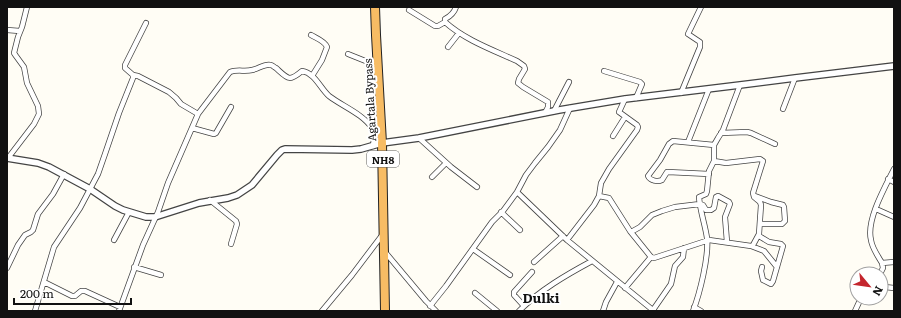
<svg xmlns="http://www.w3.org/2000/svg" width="901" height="318" font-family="Literata,serif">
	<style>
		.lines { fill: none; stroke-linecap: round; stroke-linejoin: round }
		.minor-casing { stroke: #444; stroke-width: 6 }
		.tertiary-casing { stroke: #444; stroke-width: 8 }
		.trunk-casing { stroke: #222; stroke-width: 10 }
		.minor { stroke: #fff; stroke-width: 4.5 }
		.tertiary { stroke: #fff; stroke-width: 5.5 }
		.trunk { stroke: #f7bc64; stroke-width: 8 }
		.labels { text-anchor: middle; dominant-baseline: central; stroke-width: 4; stroke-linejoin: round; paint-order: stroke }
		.shield { fill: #fff; stroke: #585858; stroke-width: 1 }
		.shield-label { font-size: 10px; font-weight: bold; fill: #111 }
		.street-label { font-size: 11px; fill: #111; stroke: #fff }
		.quarter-label { font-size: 13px; font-weight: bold; fill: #111; stroke: #fff }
	</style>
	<rect width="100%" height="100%" fill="#fffdf5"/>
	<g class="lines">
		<defs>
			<path id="minor" d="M 456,7 C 454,13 451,16 445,19 L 445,22 C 465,40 493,50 517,61 L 524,66 L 525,69 L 519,79 L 518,83 L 523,87 L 548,102 L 548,107 L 545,113
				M 409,10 L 435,26 L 438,26 L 445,22
				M 7,30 L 20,31
				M 311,35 C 316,38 325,41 327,47 L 322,60 L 312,76
				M 448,47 L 459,33
				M 348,54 L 378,66
				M 604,71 L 640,82 L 642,84 L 636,98
				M 133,75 L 138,76 L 169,92 L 176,98 L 181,104 L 198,114
				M 681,93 L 700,47 L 700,42 L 688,34 L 701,7
				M 783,109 L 795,78
				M 554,111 L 569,82
				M 192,128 L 214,134 L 216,133 L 231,107
				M 721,133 L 747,132 L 751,133 L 775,144
				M 613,136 L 625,117
				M 419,138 L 451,167 L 477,187
				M 688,142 L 709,89
				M 8,158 L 34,124 L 39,114 L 38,106 L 27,83 L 24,67 L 16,56 L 14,53 L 18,37 L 22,27 L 27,7
				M 709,174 L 668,172 L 667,172 L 662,180 C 658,182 650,181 648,176 L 660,160 L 669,144 L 673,141 L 714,145
				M 432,177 L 446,163
				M 888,179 L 894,182
				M 517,192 L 567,240 L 654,311
				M 599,196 L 609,198 L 630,231 L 651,257 L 654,258 L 709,240 L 751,246 L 753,245 L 759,234 L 761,205 L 760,202 L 754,197 L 753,193 L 763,161 L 760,159 L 726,163 L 714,161
				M 755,196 L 771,202 L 783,205 L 784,207 L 785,221 L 782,224 L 760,224
				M 210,200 L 236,221 L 237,224 L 231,244
				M 876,209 L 894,217
				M 501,212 L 520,230
				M 631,232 L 640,227 L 652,215 L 662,211 L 675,207 L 700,204 L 703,205 L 706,210 L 711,210 L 714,208 L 716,197 L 718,196 L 729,202 L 730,204 L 725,217 L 727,242
				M 759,236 L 769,242 L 781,244 L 783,246 L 773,281 L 771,284 L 763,280 L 761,271 L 762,267
				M 114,240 L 129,212
				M 567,240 L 594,205 L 599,196 L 601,183 L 609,169 L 637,130 L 638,127 L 637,125 L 619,112 L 625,99
				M 751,246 L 764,251 L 777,267
				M 473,249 L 510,275
				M 385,252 L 426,301 L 436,311
				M 534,262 L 563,236
				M 882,263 L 894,262
				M 134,267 L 161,275
				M 7,268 L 18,245 L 25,235 L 31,232 L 33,230 L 38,214 L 53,194 L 64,174
				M 880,274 L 883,268 L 882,263 C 878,256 872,248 871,240 C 866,220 885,187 894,169
				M 44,282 L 72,296 L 75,296 L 81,291 L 85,291 L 120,307
				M 625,288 L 651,257
				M 881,290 L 885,287 L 894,288
				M 475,293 L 497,311
				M 430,306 L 446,286 L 492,222 L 503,211 L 517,192 L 526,175 L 535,163 L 548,147 L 560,130 L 570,108
				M 524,306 L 514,295 L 514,292 L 532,272
				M 694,307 L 701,311
				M 653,310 L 671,284 L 675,266 L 683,257 L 684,248
				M 35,311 L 54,247 L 80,208 L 98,174 L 105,154 L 119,113 L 133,78 L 133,75 L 125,68 L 125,65 L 146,23
				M 119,311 L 143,245 L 158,212 L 168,183 L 198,114 L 230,72 C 237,69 245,72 252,70 C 258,69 265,63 271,65 C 272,65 274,67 276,68 C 288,79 289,82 302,71 C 315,73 320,88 329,96 C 342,106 363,114 372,128 C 375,133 374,140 373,146
				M 322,311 L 352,275 L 383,234
				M 519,311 C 540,290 566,275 592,261
				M 603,311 L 606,302 L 617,282
				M 693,311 C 700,293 709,256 707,238 C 705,224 700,211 699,197 L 706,194 L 707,191 L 709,171 L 714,161 L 714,145 L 718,138 L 723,130 L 740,85
				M 855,311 L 861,298"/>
			<path id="tertiary" d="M 7,158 L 38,163 L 49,167 L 90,189 L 115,206 L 123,210 L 146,217 L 155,217 L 199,203 L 228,198 L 237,195 L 252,185 L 277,155 L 282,150 L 285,149 L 352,150 L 361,149 L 382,143 L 419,138 L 559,110 L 625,99 L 740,85 L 795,78 L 894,66"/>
			<path id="trunk" d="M 375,7 L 376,35 L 382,143 L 385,311"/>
		</defs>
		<use href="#minor" class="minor-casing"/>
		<use href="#tertiary" class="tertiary-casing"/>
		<use href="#trunk" class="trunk-casing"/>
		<use href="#minor" class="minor"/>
		<use href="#tertiary" class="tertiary"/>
		<use href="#trunk" class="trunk"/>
	</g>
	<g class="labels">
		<rect class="shield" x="367" y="151" width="32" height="16" rx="3"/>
		<g class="shield-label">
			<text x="383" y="159">NH8</text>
		</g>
		<g class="street-label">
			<text transform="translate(369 100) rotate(-93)">Agartala Bypass</text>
		</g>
		<g class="quarter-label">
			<text x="541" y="297">Dulki</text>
		</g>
	</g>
	<rect width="901" height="318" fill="none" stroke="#111111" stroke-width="16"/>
	<g transform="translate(869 286) rotate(119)"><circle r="19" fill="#ffffff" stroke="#a0a0a0"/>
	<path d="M0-3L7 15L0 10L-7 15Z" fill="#c4262e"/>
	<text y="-6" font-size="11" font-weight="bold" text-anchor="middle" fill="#111111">N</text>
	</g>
	<path d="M14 298v6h117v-6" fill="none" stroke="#111111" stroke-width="2"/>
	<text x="20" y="298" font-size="12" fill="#111111" stroke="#ffffff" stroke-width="3" paint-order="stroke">200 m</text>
</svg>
